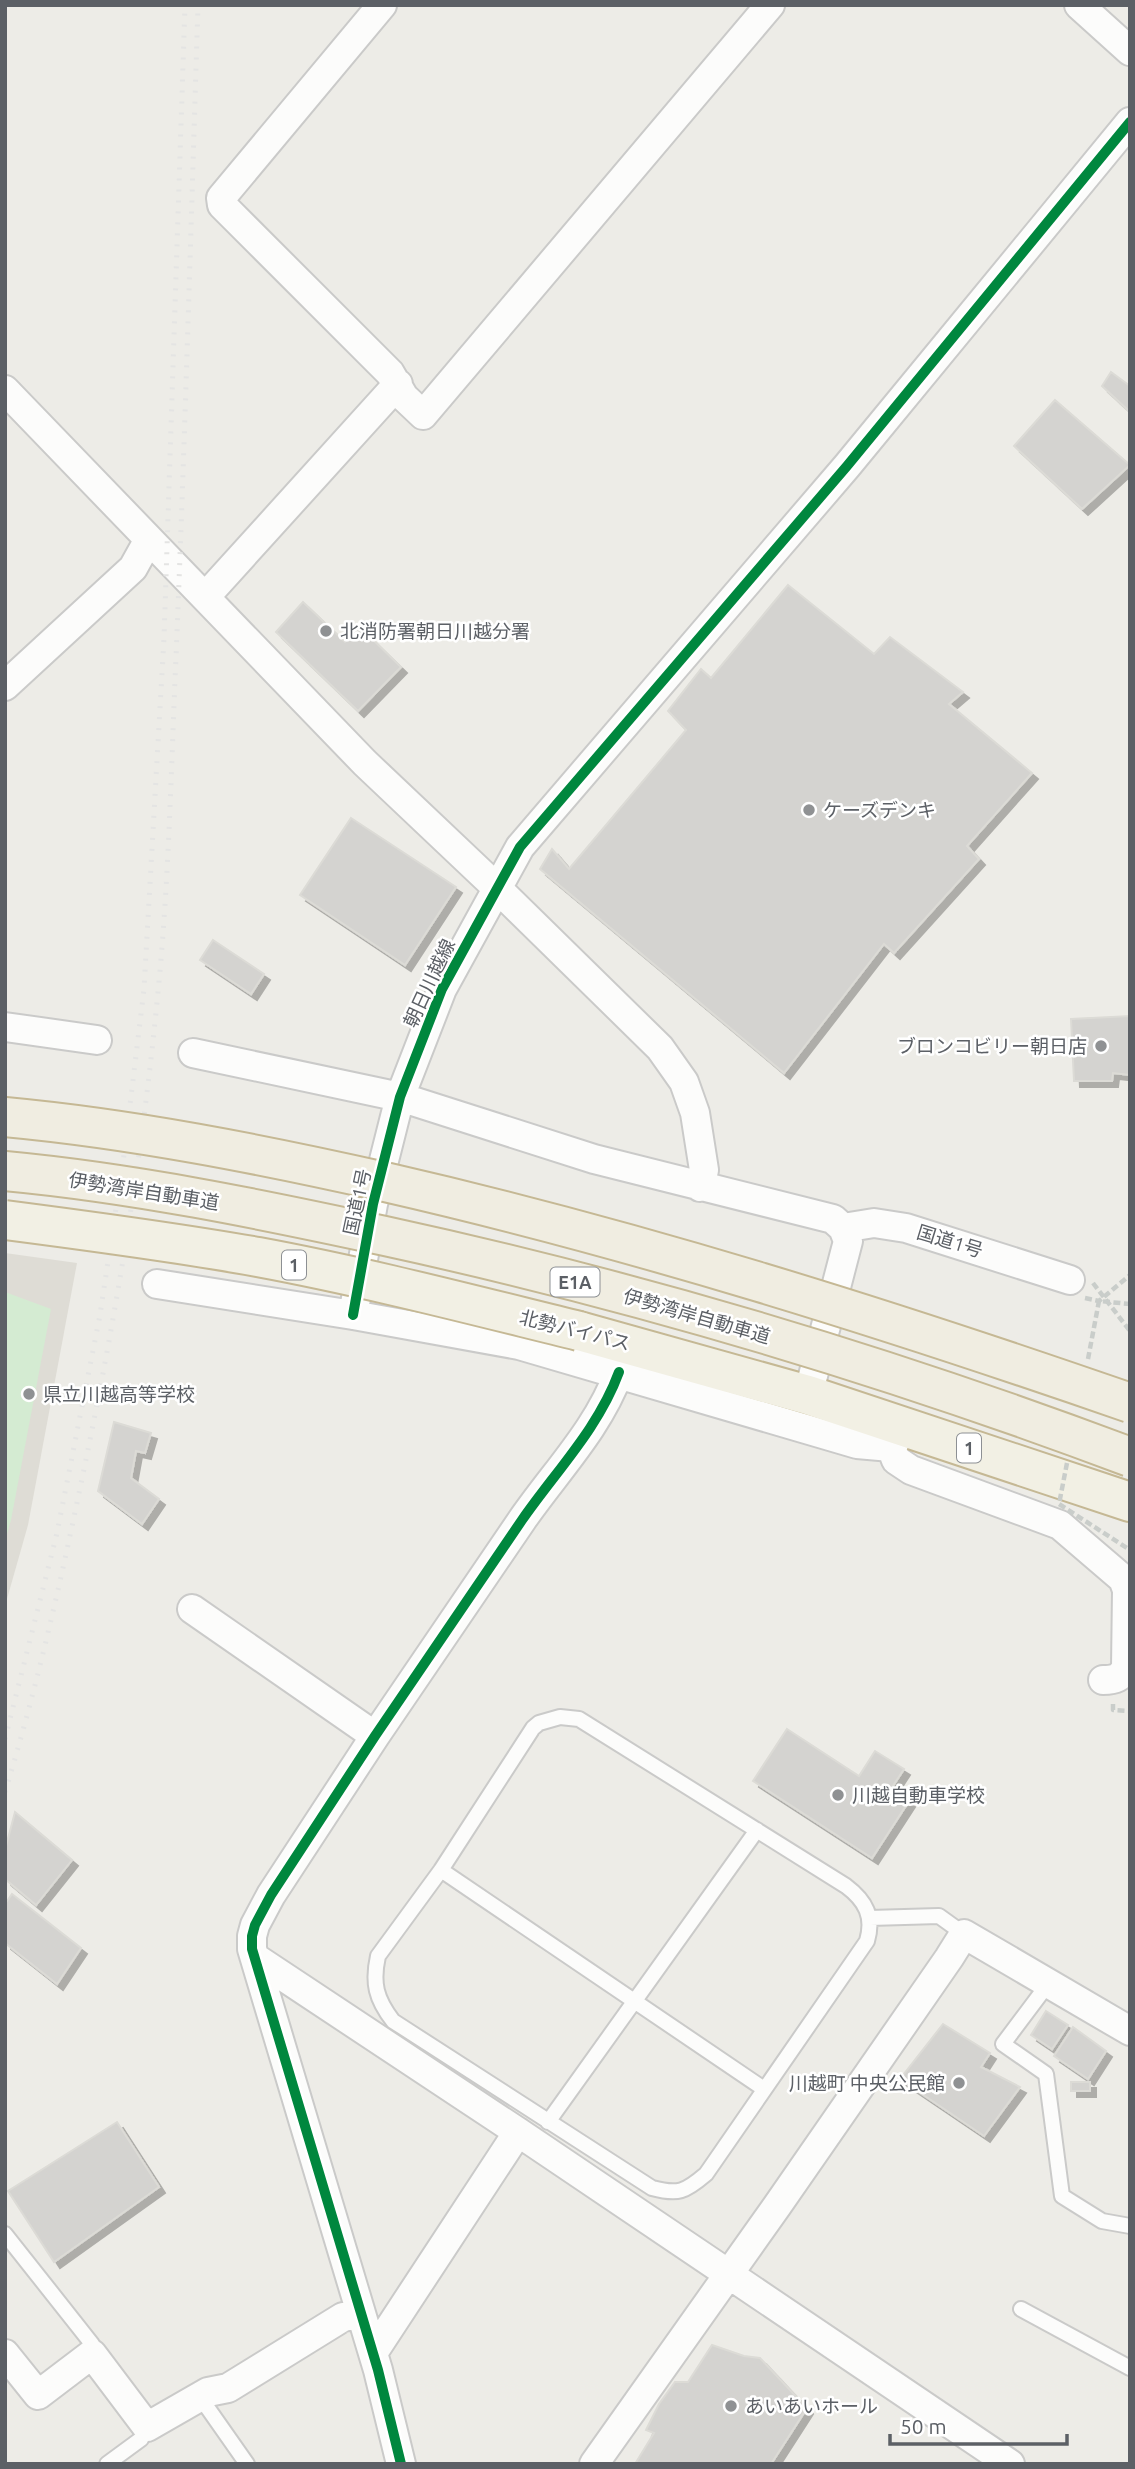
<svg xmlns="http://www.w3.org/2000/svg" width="1135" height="2469" font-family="Ubuntu,'Noto Sans JP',sans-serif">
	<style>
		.education { fill: #dedcd5 }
		.green { fill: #d4ebd2 }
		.building { fill: #d4d3d0; stroke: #dcdbd6; stroke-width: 2; filter: url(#shadow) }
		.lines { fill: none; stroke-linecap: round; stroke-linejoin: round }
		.service-casing { stroke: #cacac9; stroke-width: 18 }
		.minor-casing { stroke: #cacac9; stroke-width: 32 }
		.trunk-casing { stroke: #c5b894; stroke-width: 42 }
		.path { stroke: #c9cdca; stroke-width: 4.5; stroke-dasharray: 7 3.5; stroke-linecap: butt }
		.service { stroke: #fcfcfb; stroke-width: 14 }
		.minor { stroke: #fcfcfb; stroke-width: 28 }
		.trunk { stroke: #f2f0e4; stroke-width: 38 }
		.rail { stroke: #e4e4e3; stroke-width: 5; stroke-dasharray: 2 9; stroke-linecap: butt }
		.trunk-bridge-casing { stroke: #c5b894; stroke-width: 42; stroke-linecap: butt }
		.motorway-bridge-casing { stroke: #c5b894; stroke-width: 42; stroke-linecap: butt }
		.path-bridge { stroke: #c9cdca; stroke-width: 4.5; stroke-dasharray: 7 3.5; stroke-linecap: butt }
		.trunk-bridge { stroke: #f2f0e4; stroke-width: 38 }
		.motorway-bridge { stroke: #f0ede1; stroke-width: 38 }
		.cycleway-casing { stroke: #fff; stroke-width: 15 }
		.cycleway { stroke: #00873e; stroke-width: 10 }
		.poi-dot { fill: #8f9193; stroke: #fff; stroke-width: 2.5 }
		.labels { text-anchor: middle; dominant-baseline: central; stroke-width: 5; stroke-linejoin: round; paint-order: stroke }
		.shield { fill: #fff; stroke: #8d9094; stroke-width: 2 }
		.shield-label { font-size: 18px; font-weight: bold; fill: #5c6066 }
		.poi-label { font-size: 19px; fill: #5c6066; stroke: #fff; text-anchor: start }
		.street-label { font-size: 19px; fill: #5c6066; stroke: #fff }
	</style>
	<defs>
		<filter id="shadow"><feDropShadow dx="6" dy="6" stdDeviation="0" flood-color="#0004"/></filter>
	</defs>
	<rect width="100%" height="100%" fill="#edece7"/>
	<path class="education" d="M 5,1253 L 77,1263 L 28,1525 L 5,1606 Z"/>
	<path class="green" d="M 5,1292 L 51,1309 L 11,1520 L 5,1541 Z"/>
	<path class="building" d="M 1111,372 L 1130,386 L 1130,412 L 1102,386 Z
		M 1055,400 L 1130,465 L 1082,509 L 1014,446 Z
		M 788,585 L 874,654 L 890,637 L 963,692 L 949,704 L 1032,773 L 967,846 L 979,859 L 894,953 L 884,944 L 784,1073 L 540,869 L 552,849 L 569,869 L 686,730 L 668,711 L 701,669 L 711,678 Z
		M 303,602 L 345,642 L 361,628 L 401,667 L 358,711 L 276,632 Z
		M 351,818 L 456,887 L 405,965 L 300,895 Z
		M 213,940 L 264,974 L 251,994 L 200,960 Z
		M 1130,1016 L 1130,1075 L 1113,1073 L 1112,1081 L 1074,1081 L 1071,1019 Z
		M 114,1422 L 151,1433 L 145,1453 L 136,1451 L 131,1478 L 159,1499 L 142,1524 L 98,1491 Z
		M 787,1729 L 859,1776 L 875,1751 L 904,1769 L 891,1789 L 909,1801 L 872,1858 L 753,1781 Z
		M 15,1812 L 72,1860 L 36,1905 L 5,1879 L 5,1850 Z
		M 12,1894 L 81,1948 L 57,1984 L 5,1943 L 5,1904 Z
		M 1046,2011 L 1068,2025 L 1052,2049 L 1031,2035 Z
		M 943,2024 L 990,2053 L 981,2067 L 1020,2087 L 984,2136 L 900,2079 Z
		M 1073,2027 L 1106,2051 L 1088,2079 L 1054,2056 Z
		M 1071,2082 L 1090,2082 L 1090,2091 L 1071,2091 Z
		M 117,2122 L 159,2187 L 54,2262 L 8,2191 Z
		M 712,2345 L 744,2356 L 760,2358 L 807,2408 L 771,2464 L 635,2464 L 654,2433 L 646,2430 L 659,2404 L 675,2382 L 688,2382 Z"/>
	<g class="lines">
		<defs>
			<path id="service" d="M 560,1717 L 579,1719 L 846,1886 C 866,1901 874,1917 867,1941 L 706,2174 C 685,2192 678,2195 652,2188 L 393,2021 C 376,1999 372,1983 378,1956 L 441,1870 L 533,1728 L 539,1723 Z
				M 441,1870 L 764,2089
				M 870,1918 L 939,1916 L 964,1934
				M 1048,1984 L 1003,2044 L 1046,2074 L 1062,2196 L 1102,2221 L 1130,2226
				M 548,2122 L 757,1830
				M 5,2234 L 92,2344 L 92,2354
				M 1021,2309 L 1130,2368
				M 200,2397 L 247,2464
				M 107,2464 L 141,2439 L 147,2427"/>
			<path id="minor" d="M 382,5 L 221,198 L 222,205 L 390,373 L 404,397 L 423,415 L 770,5
				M 1079,5 L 1130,51
				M 5,390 L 365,763 L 497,888 L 660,1048 L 684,1082 L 695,1113 L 704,1170 L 700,1187
				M 206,596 L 398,384
				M 5,686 L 133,568 L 148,541
				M 5,1027 L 97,1040
				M 193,1053 L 400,1097 L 594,1159 L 833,1219 L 843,1228 L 848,1241 L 808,1395
				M 843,1228 L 874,1223 L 906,1228 L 1070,1280
				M 157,1284 L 353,1315 L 519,1345 L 857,1444 L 891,1447 L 906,1426
				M 353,1315 L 373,1204 L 400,1097 L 442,989 L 520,847 L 847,466 L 1130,122
				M 891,1447 L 896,1460 L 911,1470 L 1060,1525 L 1123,1579 L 1127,1590 L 1126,1667 C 1121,1678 1115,1680 1103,1680
				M 192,1609 L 375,1736
				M 257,1959 L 518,2132 L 1010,2464
				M 373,2353 L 518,2132
				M 5,2354 L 38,2395 L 92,2354 L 147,2427 L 208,2392 L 228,2388 L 343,2317 L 361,2314
				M 401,2464 L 378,2370 L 252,1949 L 252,1936 L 255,1925 L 271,1895 L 375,1736 L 522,1520 C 556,1471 598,1429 619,1372
				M 594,2464 L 777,2206 L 949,1958 L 964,1934 L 1130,2031"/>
			<path id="trunk" d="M 579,1331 L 808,1395 L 1130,1502"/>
		</defs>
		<use href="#service" class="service-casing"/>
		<use href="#minor" class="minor-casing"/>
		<use href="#trunk" class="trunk-casing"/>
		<path class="path" d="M 1093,1283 L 1130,1331
			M 1085,1298 L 1099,1301 L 1130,1275
			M 1113,1704 L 1113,1710 L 1130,1711"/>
		<use href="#service" class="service"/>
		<use href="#minor" class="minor"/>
		<use href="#trunk" class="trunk"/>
		<path class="rail" d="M 5,1739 L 57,1533 L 100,1315 L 124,1155 L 144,989 L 164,638 L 185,5
			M 5,1792 C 35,1694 58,1594 79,1493 C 114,1328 142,1160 158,992 C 169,881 171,769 176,657 C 185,440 191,223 198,5"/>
		<defs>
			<path id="trunk-bridge" d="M 5,1220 C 90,1231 174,1242 258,1257 C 366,1277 473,1305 579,1331"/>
			<path id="motorway-bridge" d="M 5,1117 C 133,1129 260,1154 385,1182 C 638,1240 885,1318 1130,1403
				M 5,1171 C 133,1183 260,1209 385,1236 C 638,1291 888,1366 1130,1457"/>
		</defs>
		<use href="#trunk-bridge" class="trunk-bridge-casing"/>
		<use href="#motorway-bridge" class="motorway-bridge-casing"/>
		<path class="path-bridge" d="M 1088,1359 L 1099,1301 L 1130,1304
			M 1067,1463 L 1059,1504 L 1130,1550"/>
		<use href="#trunk-bridge" class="trunk-bridge"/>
		<use href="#motorway-bridge" class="motorway-bridge"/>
		<defs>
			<path id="cycleway" d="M 353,1315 L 373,1204 L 400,1097 L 442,989 L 520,847 L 847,466 L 1130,122
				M 401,2464 L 378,2370 L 252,1949 L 252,1936 L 255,1925 L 271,1895 L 375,1736 L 522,1520 C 556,1471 598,1429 619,1372"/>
		</defs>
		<use href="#cycleway" class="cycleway-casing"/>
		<use href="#cycleway" class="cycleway"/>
	</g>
	<g class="poi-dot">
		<circle cx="326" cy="631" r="7"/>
		<circle cx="809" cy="810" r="7"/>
		<circle cx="1101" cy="1046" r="7"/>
		<circle cx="29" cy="1394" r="7"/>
		<circle cx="838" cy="1795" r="7"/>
		<circle cx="959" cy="2083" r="7"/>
		<circle cx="731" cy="2406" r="7"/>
	</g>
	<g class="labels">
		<g class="shield">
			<rect x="282" y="1250.5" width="24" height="29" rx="5"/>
			<rect x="550.5" y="1267.5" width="49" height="29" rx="5"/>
			<rect x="957" y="1433.5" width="24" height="29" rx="5"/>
		</g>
		<g class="shield-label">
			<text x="294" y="1265">1</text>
			<text x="575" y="1282">E1A</text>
			<text x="969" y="1448">1</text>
		</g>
		<g class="poi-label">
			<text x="340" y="631">北消防署朝日川越分署</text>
			<text x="823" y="810">ケーズデンキ</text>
			<text x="1087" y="1046" text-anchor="end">ブロンコビリー朝日店</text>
			<text x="43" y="1394">県立川越高等学校</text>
			<text x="852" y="1795">川越自動車学校</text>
			<text x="945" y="2083" text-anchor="end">川越町 中央公民館</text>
			<text x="745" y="2406">あいあいホール</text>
		</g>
		<g class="street-label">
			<text transform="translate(429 983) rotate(-65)">朝日川越線</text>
			<text transform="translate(144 1191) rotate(9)">伊勢湾岸自動車道</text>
			<text transform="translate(357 1202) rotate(-78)">国道1号</text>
			<text transform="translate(950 1241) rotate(17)">国道1号</text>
			<text transform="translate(697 1316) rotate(16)">伊勢湾岸自動車道</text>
			<text transform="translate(575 1330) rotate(14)">北勢バイパス</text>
		</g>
	</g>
	<rect width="1135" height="2469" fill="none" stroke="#5c6066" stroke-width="14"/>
	<path d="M890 2434v10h177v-10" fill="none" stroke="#5c6066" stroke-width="3.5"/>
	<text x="900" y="2434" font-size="21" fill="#5c6066" stroke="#ffffff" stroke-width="5" paint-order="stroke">50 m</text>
</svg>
